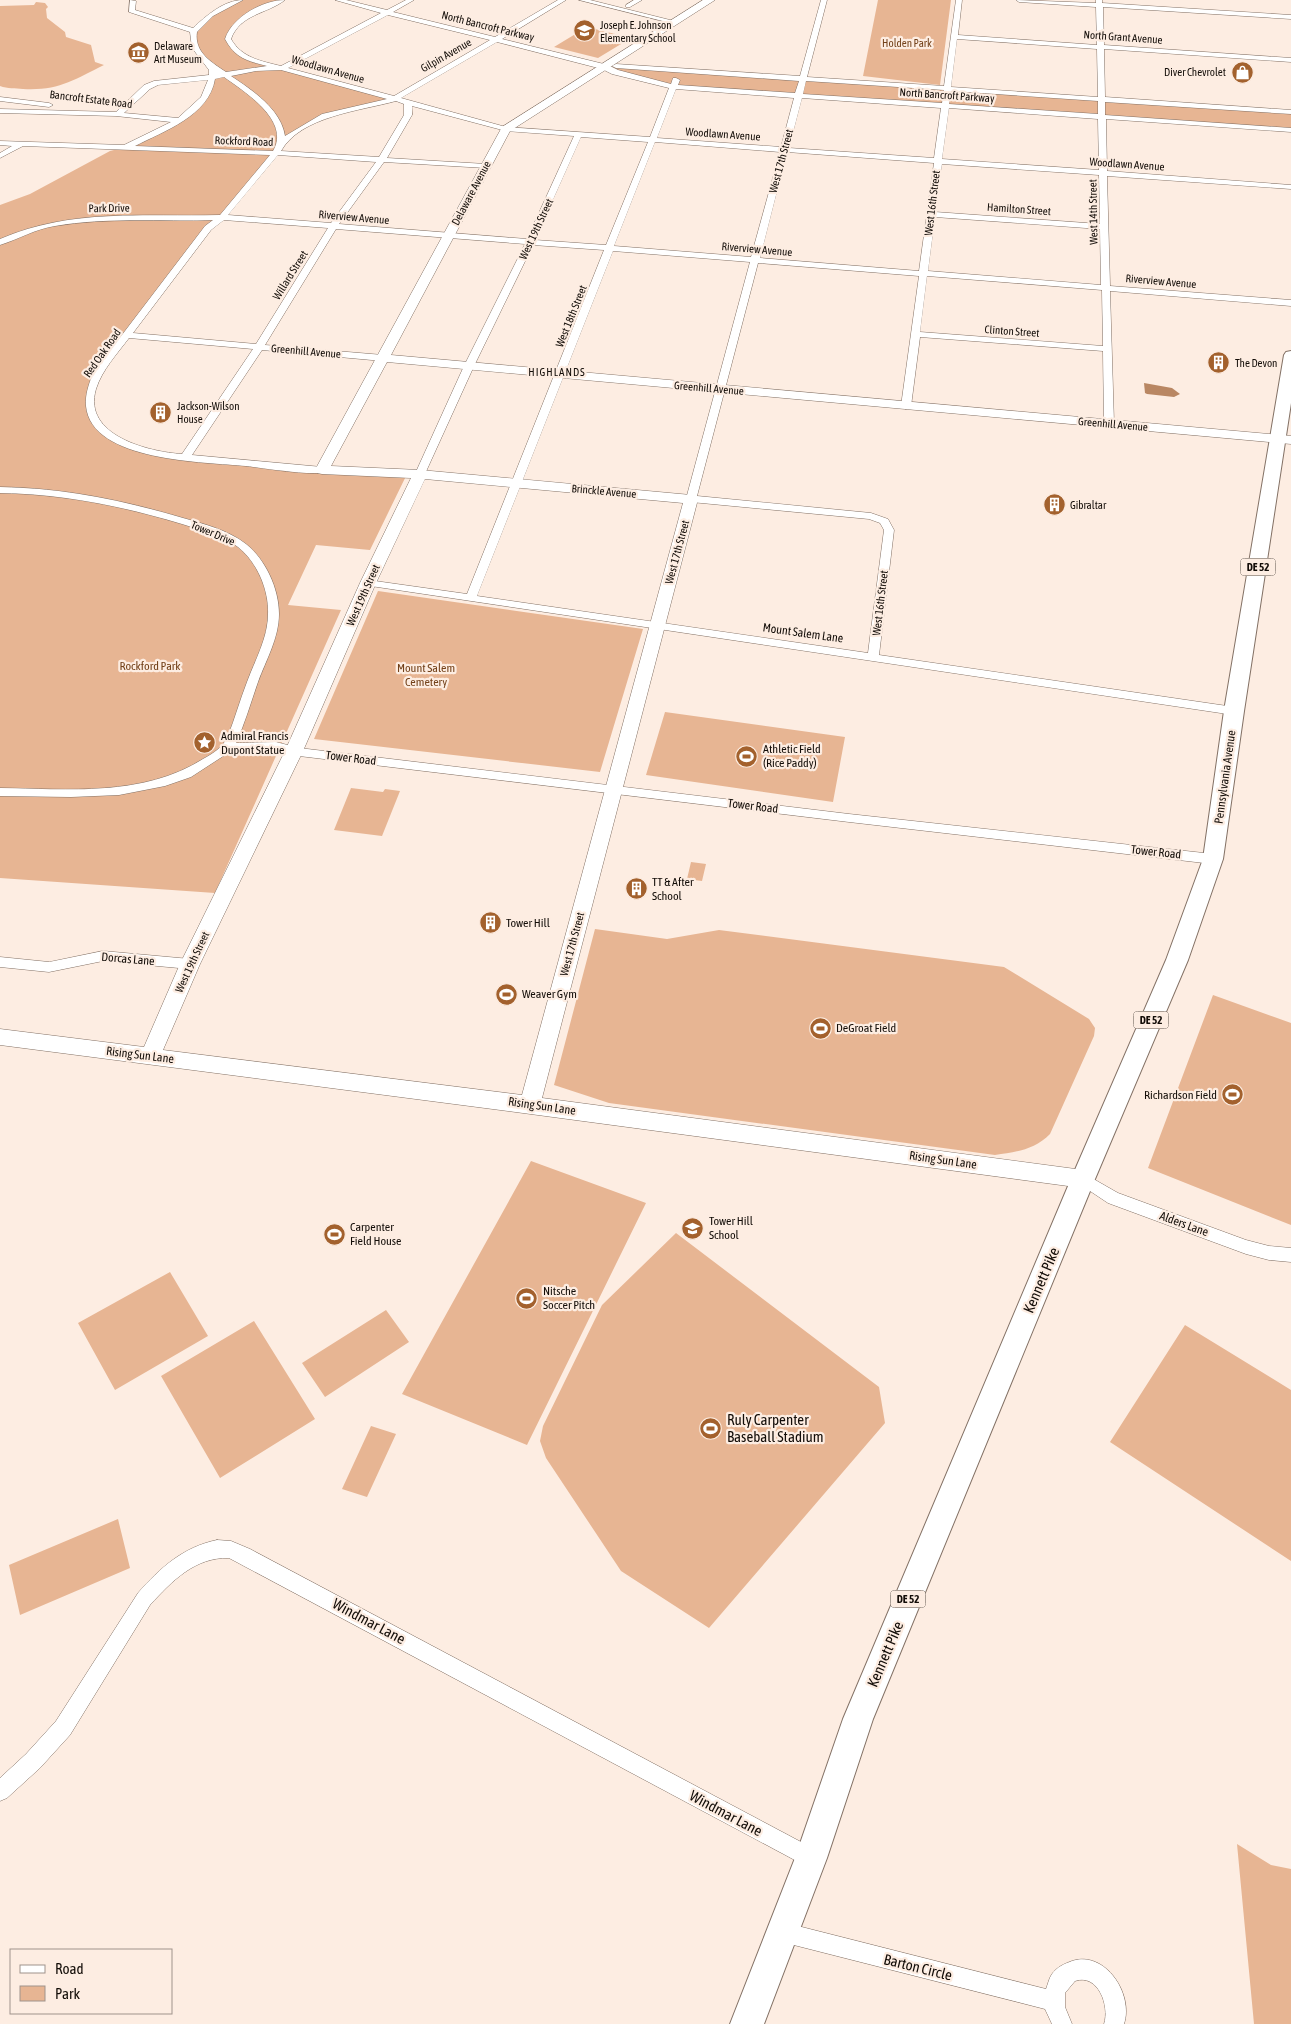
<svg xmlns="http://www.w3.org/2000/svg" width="1291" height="2024" font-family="'Asap Condensed',sans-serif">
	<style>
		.green { fill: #e7b593 }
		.water { fill: #b98763 }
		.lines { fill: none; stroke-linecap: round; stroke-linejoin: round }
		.street-casing { stroke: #837165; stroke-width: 1 }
		.secondary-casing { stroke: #837165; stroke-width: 1 }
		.primary-casing { stroke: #837165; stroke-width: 2 }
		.street { fill: #fff; fill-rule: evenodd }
		.secondary { fill: #fff; fill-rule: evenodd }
		.primary { fill: #fff; fill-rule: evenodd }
		.labels { text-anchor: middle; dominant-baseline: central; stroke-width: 4.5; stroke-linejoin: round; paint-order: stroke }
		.far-poi-label { font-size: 11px; fill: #130d08; stroke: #fdede2; text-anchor: start }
		.far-street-label { font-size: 11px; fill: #130d08; stroke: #fdede2 }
		.far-park-label { font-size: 11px; fill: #734119; stroke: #fdede2 }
		.far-neighbourhood-label { font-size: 11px; letter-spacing: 1px; fill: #130d08; stroke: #fdede2 }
		.shield { fill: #fdede2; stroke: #595049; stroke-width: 1 }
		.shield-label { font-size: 11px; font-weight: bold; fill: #130d08 }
		.street-label { font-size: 12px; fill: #130d08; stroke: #fdede2 }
		.park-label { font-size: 12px; fill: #734119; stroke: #fdede2 }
		.poi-label { font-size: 12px; fill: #130d08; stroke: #fdede2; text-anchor: start }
		.near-street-label { font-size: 15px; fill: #130d08; stroke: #fdede2 }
		.near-poi-label { font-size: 15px; fill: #130d08; stroke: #fdede2; text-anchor: start }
	</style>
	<rect width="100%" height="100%" fill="#fdede2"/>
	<path class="green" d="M 240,0 L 282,0 L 244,19 L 228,39 L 245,57 L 393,100 L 333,114 L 291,135 L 214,222 L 98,373 L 89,405 L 105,432 L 154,454 L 407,474 L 370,550 L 316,545 L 288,605 L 341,610 L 215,893 L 0,878 L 0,205 L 30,194 L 110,151 C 130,147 187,120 199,105 C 205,97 209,85 213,77 L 225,75 L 199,55 L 194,31 L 220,10 Z
		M 878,0 L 951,0 L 940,85 L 863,76 Z
		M 36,2 L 45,3 L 48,7 L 46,9 L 47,18 L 65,32 L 66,37 L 91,45 L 95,62 L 104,65 C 74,80 58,91 23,89 C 15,88 8,89 0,86 L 0,6 L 34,5 Z
		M 587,27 L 631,38 L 598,58 L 554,47 Z
		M 614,66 L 1291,112 L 1291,130 L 674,87 L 605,67 Z
		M 378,591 L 643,629 L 600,772 L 314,739 Z
		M 665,712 L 845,737 L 833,802 L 646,775 Z
		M 351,788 L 383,792 L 385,789 L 400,791 L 382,836 L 334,830 Z
		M 691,862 L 706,864 L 702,881 L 687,879 Z
		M 595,929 L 667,939 L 719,930 L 1004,967 L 1089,1019 L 1095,1028 L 1094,1036 L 1050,1134 C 1034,1150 1016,1152 995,1155 L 609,1103 L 554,1085 Z
		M 1213,995 L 1291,1023 L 1291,1225 L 1148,1168 Z
		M 531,1161 L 646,1203 L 527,1445 L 402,1394 Z
		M 676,1233 L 879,1387 L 885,1423 L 709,1628 L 621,1571 L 546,1458 L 540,1441 L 543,1426 L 602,1305 Z
		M 170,1272 L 208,1336 L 115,1390 L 78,1323 Z
		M 386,1310 L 409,1342 L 325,1397 L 302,1363 Z
		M 254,1321 L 315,1419 L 220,1478 L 161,1376 Z
		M 1185,1325 L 1291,1390 L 1291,1561 L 1110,1442 Z
		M 371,1426 L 396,1434 L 367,1497 L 342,1489 Z
		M 118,1519 L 130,1568 L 20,1615 L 9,1565 Z
		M 1237,1844 L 1271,1865 L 1291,1869 L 1291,2024 L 1254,2024 Z"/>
	<path class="water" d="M 1144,383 L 1172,388 L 1180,394 L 1174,397 L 1147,394 L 1145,393 Z"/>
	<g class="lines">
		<defs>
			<path id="street" d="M 130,0 L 136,1 L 135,10 L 193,28 C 206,16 224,0 243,0 L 213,16 L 197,32 C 194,52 211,62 226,72 L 267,66 C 247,61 235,58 225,39 C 232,17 263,0 285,0 C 267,14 240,14 231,39 C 242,58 261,61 281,66 L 381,13 L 335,0 L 346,0 L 387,10 L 406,0 L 414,0 L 393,12 L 495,37 L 558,0 L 566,0 L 502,39 L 608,65 L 618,70 L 671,84 L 673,78 L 676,78 L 680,80 L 678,85 L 795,93 L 799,81 L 616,68 L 612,66 L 616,64 L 800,76 L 821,0 L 827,0 L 807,77 L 944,86 L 956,0 L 962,0 L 958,35 L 1097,45 L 1096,7 L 1019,2 L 1016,0 L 1096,3 L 1096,0 L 1102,0 L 1102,3 L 1291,15 L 1291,19 L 1103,7 L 1104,45 L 1291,58 L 1291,62 L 1104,49 L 1105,97 L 1291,110 L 1291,114 L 1105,102 L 1105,115 L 1291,128 L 1291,132 L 1106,119 L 1107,171 L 1291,185 L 1291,189 L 1107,176 L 1110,286 L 1291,300 L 1291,306 L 1110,291 L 1114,424 L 1109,427 L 1104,424 L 1103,351 L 920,337 L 911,406 L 906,409 L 903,408 L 901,406 L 919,276 L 758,263 L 697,496 L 871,513 L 888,519 L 894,530 L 879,655 L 1234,707 L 1240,711 L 1238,714 L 1234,715 L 364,585 L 363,583 L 368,580 L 467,594 L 604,250 L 533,245 L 474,366 L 424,476 L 420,477 L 415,474 L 464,366 L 525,244 L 336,229 L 265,345 L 383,355 L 388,358 L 383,361 L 262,350 L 192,455 L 322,467 L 326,468 L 326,472 C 310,476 264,468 246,466 C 206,462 91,462 86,406 C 85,394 89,384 93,373 L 205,226 L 213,220 C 161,222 107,217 55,226 C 35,229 19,239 0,245 L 0,239 C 72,208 144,217 220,215 L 270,155 L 23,146 L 0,158 L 0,153 L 12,146 L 0,145 L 0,141 L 124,145 L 171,122 L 116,116 L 0,113 L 0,109 L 116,112 L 144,85 L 154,81 L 209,75 L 209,70 L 192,48 L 190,32 L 129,12 ZM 388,15 L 490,40 L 394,96 L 288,68 ZM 957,39 L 1097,49 L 1098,97 L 951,87 ZM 497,42 L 602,69 L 612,74 L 669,88 L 650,137 L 506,127 L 401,98 ZM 281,70 L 387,99 L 322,114 L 285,136 C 281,109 252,90 231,76 L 256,71 ZM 224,77 C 245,92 291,121 273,151 L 135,146 C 164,131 209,116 215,79 ZM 208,80 L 201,97 L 178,118 L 124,113 L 150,89 L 158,85 ZM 806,81 L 944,90 L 942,103 L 803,94 ZM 676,89 L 794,98 L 781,147 L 657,138 ZM 951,91 L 1098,101 L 1098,114 L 949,104 ZM 802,98 L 941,108 L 934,158 L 789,148 ZM 396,101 L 404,104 L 404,115 L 379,157 L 281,151 C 301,116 360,111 396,101 ZM 412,106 L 506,131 L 574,136 L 527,239 L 339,224 L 384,162 L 486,168 L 490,166 L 486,164 L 387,158 L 412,115 ZM 949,108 L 1098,119 L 1099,170 L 942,159 ZM 581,137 L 648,142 L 606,245 L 535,240 ZM 655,142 L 780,152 L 751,257 L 614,246 ZM 787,152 L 934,163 L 919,271 L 760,258 ZM 278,155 L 376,162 L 331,223 L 228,215 ZM 942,164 L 1099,175 L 1100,224 L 935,212 ZM 935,217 L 1100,229 L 1101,285 L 928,271 ZM 224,220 L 328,228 L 256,344 L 133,333 L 211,230 ZM 613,251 L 750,262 L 686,499 L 691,502 L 869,519 L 880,523 L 884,530 L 868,653 L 477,596 ZM 927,276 L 1102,290 L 1103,346 L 920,332 ZM 129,338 L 253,349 L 182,454 C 150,452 82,436 96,389 C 102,370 117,354 129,338 Z
				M 579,0 L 590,0 L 678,22 L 675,24 Z
				M 634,0 L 642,0 L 630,7 L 626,7 L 626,5 Z
				M 0,97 L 49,103 L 53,105 L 49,107 L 0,101 Z
				M 0,487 C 63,488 122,500 183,518 C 204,524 228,530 246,544 C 265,559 279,588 279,614 C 279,638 266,660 258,682 C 251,702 245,723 236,743 L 276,742 L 299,748 L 849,814 L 1213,854 L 1217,856 L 1219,859 L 1217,862 L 1213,864 L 849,822 L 299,756 L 276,750 L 231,751 L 191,777 L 165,786 L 119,795 L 71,797 L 0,796 L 0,788 C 68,789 143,797 203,759 C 214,753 223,747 228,736 C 235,718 240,700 247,682 C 255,660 268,638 268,614 C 269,590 257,562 238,547 C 222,535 201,530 182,524 C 122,506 63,494 0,493 Z
				M 103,951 L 190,959 L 195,960 L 197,964 L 195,968 L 190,969 L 103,961 L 49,972 L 0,967 L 0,957 L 49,962 Z
				M 1083,1173 L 1118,1193 L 1246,1240 L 1269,1246 L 1291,1248 L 1291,1262 L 1269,1260 L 1246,1254 L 1108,1203 L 1078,1183 L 1076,1179 L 1078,1175 Z
				M 217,1540 L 231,1541 L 250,1549 L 818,1851 L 821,1858 L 818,1865 L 811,1868 L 804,1865 L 229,1558 C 195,1557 172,1581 150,1605 L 70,1735 L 40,1768 L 7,1798 L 0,1801 L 0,1778 L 26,1754 L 56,1721 L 138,1593 C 160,1568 183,1547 217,1540 Z
				M 782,1922 L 1046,1989 C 1048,1984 1049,1978 1052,1974 C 1057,1967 1064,1964 1072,1961 C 1105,1950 1134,1994 1124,2024 L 1104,2024 C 1110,2006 1098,1973 1075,1981 L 1065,1993 L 1065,2007 L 1072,2024 L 1052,2024 L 1045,2009 L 782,1942 L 775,1939 L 772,1932 L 775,1925 Z"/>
			<path id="secondary" d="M 703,0 L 715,0 L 510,131 L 391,355 L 1291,436 L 1291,444 L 387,362 L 331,466 L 420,470 L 691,495 L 696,496 L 698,499 L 542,1098 L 1083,1170 L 1091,1173 L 1094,1179 L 1091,1185 L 1083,1188 L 508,1111 L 0,1045 L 0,1029 L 144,1047 L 180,964 L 285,751 L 360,583 L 411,478 L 322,474 L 317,473 L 315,470 L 502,127 ZM 425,479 L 683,503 L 522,1095 L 163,1050 L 200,964 L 303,751 L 376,583 Z"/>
			<path id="primary" d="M 1291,351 L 1291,403 L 1244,711 L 1223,859 L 1188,960 L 1095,1179 L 873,1719 L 827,1858 L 764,2024 L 730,2024 L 795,1858 L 843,1719 L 1071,1179 L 1166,960 L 1203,859 L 1224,711 L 1284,355 L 1286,352 Z"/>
		</defs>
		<use href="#street" class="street-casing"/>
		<use href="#secondary" class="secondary-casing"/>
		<use href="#primary" class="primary-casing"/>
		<use href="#street" class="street"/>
		<use href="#secondary" class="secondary"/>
		<use href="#primary" class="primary"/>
	</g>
	<defs>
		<symbol id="school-disc" viewBox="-11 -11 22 22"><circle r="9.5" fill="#a3612d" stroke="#fdede2"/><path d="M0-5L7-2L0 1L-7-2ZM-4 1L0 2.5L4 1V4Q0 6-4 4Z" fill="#fff"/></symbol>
		<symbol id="museum-disc" viewBox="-11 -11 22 22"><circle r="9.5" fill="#a3612d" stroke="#fdede2"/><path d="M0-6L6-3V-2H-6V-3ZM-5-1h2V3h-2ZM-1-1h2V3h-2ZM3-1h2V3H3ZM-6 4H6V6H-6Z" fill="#fff"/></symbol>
		<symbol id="shop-disc" viewBox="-11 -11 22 22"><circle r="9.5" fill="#a3612d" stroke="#fdede2"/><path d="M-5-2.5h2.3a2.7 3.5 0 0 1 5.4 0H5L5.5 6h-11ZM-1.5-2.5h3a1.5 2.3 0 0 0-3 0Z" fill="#fff"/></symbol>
		<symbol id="building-disc" viewBox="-11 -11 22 22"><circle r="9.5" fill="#a3612d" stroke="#fdede2"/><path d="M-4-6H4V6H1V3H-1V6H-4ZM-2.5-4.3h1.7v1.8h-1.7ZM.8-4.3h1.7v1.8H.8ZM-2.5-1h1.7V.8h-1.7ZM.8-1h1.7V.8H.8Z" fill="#fff"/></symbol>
		<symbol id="sight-disc" viewBox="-11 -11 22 22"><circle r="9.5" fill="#a3612d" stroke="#fdede2"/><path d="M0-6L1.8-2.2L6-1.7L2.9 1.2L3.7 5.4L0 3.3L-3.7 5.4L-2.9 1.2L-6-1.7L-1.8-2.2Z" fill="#fff"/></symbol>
		<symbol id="stadium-disc" viewBox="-11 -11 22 22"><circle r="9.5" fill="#a3612d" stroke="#fdede2"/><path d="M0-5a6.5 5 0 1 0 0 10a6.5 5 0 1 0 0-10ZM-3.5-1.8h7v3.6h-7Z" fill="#fff"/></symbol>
	</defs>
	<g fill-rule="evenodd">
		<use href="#school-disc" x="572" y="18" width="25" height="25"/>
		<use href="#museum-disc" x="126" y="40" width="25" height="25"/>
		<use href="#shop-disc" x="1230" y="60" width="25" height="25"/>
		<use href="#building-disc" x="1206" y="350" width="25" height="25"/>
		<use href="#building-disc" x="148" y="400" width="25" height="25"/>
		<use href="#building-disc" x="1042" y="492" width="25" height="25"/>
		<use href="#sight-disc" x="192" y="730" width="25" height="25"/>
		<use href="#stadium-disc" x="734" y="744" width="25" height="25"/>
		<use href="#building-disc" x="624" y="876" width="25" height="25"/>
		<use href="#building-disc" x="478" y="910" width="25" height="25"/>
		<use href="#stadium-disc" x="494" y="982" width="25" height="25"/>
		<use href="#stadium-disc" x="808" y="1016" width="25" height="25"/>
		<use href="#stadium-disc" x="1220" y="1082" width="25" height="25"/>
		<use href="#school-disc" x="680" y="1216" width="25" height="25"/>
		<use href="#stadium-disc" x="322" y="1222" width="25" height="25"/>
		<use href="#stadium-disc" x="514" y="1286" width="25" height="25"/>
		<use href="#stadium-disc" x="698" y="1416" width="25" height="25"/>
	</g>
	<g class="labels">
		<g class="far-poi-label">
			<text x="600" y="25">Joseph E. Johnson<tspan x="600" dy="13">Elementary School</tspan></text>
			<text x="154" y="46">Delaware<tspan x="154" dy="13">Art Museum</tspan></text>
			<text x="1226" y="72" text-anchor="end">Diver Chevrolet</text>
			<text x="1235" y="363">The Devon</text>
			<text x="177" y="406">Jackson-Wilson<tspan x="177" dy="13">House</tspan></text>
			<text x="1070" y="505">Gibraltar</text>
		</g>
		<g class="far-street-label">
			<text transform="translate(488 26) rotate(14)">North Bancroft Parkway</text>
			<text transform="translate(1123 37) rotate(4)">North Grant Avenue</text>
			<text transform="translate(446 55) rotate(-30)">Gilpin Avenue</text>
			<text transform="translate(328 69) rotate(16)">Woodlawn Avenue</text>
			<text transform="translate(947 95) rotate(4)">North Bancroft Parkway</text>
			<text transform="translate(91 99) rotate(7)">Bancroft Estate Road</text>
			<text transform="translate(723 134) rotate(4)">Woodlawn Avenue</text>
			<text transform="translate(244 141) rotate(2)">Rockford Road</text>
			<text transform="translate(781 161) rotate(-75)">West 17th Street</text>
			<text transform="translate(1127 164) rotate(4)">Woodlawn Avenue</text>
			<text transform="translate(471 193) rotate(-62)">Delaware Avenue</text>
			<text transform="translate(932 203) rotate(-83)">West 16th Street</text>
			<text transform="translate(109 208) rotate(-1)">Park Drive</text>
			<text transform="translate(1019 209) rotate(4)">Hamilton Street</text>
			<text transform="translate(1093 212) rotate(-91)">West 14th Street</text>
			<text transform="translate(354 217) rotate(5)">Riverview Avenue</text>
			<text transform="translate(536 229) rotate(-65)">West 19th Street</text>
			<text transform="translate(757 249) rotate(5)">Riverview Avenue</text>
			<text transform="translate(290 275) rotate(-58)">Willard Street</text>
			<text transform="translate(1161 281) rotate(5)">Riverview Avenue</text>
			<text transform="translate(571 316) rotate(-68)">West 18th Street</text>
			<text transform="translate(1012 331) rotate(4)">Clinton Street</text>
			<text transform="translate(306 351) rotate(5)">Greenhill Avenue</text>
			<text transform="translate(102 353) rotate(-55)">Red Oak Road</text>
			<text transform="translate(709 388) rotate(5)">Greenhill Avenue</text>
			<text transform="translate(1113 424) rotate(5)">Greenhill Avenue</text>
			<text transform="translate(604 491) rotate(5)">Brinckle Avenue</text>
			<text transform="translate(213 533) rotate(23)">Tower Drive</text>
			<text transform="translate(677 552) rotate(-75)">West 17th Street</text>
			<text transform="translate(363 595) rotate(-66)">West 19th Street</text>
			<text transform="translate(880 603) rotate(-83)">West 16th Street</text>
			<text transform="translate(572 944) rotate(-75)">West 17th Street</text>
			<text transform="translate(192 962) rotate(-65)">West 19th Street</text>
		</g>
		<g class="far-park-label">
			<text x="907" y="43">Holden Park</text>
		</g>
		<g class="far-neighbourhood-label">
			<text x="557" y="372">HIGHLANDS</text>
		</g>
		<g class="shield">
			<rect x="1240.5" y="558.5" width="35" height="17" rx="4"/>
			<rect x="1133.5" y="1011.5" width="35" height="17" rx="4"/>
			<rect x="890.5" y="1590.5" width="35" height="17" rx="4"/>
		</g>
		<g class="shield-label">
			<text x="1258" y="567">DE 52</text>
			<text x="1151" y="1020">DE 52</text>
			<text x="908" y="1599">DE 52</text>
		</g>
		<g class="street-label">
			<text transform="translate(803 633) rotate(8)">Mount Salem Lane</text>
			<text transform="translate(351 758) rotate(7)">Tower Road</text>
			<text transform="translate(1225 777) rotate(-82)">Pennsylvania Avenue</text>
			<text transform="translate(753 806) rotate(7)">Tower Road</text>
			<text transform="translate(1156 852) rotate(6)">Tower Road</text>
			<text transform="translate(128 959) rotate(5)">Dorcas Lane</text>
			<text transform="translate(140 1055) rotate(7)">Rising Sun Lane</text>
			<text transform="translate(542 1106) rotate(8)">Rising Sun Lane</text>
			<text transform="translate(943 1160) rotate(8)">Rising Sun Lane</text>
			<text transform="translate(1184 1224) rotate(20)">Alders Lane</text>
		</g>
		<g class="park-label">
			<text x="150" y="666">Rockford Park</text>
			<text x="426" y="668">Mount Salem<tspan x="426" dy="14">Cemetery</tspan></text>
		</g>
		<g class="poi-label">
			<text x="221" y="736">Admiral Francis<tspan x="221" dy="14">Dupont Statue</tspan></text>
			<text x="763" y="749">Athletic Field<tspan x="763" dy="14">(Rice Paddy)</tspan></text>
			<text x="652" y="882">TT &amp; After<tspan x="652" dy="14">School</tspan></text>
			<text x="506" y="923">Tower Hill</text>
			<text x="522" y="994">Weaver Gym</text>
			<text x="836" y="1028">DeGroat Field</text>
			<text x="1217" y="1095" text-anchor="end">Richardson Field</text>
			<text x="709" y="1221">Tower Hill<tspan x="709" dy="14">School</tspan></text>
			<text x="350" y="1227">Carpenter<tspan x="350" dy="14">Field House</tspan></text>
			<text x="543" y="1291">Nitsche<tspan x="543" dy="14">Soccer Pitch</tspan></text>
		</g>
		<g class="near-street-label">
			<text transform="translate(1041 1280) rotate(-67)">Kennett Pike</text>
			<text transform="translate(369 1621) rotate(28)">Windmar Lane</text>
			<text transform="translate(885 1654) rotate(-67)">Kennett Pike</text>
			<text transform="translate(726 1813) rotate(28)">Windmar Lane</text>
			<text transform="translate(918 1967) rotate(14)">Barton Circle</text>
		</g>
		<g class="near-poi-label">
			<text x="727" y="1419">Ruly Carpenter<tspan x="727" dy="17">Baseball Stadium</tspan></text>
		</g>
	</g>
	<rect x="10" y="1949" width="162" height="65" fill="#fdede2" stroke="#9f938b"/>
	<rect x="20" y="1965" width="25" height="8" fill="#ffffff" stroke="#9f938b"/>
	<text x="55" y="1974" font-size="15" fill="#130d08">Road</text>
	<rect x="20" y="1986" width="25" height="15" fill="#e7b593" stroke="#9f938b"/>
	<text x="55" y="1999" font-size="15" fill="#130d08">Park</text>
</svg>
